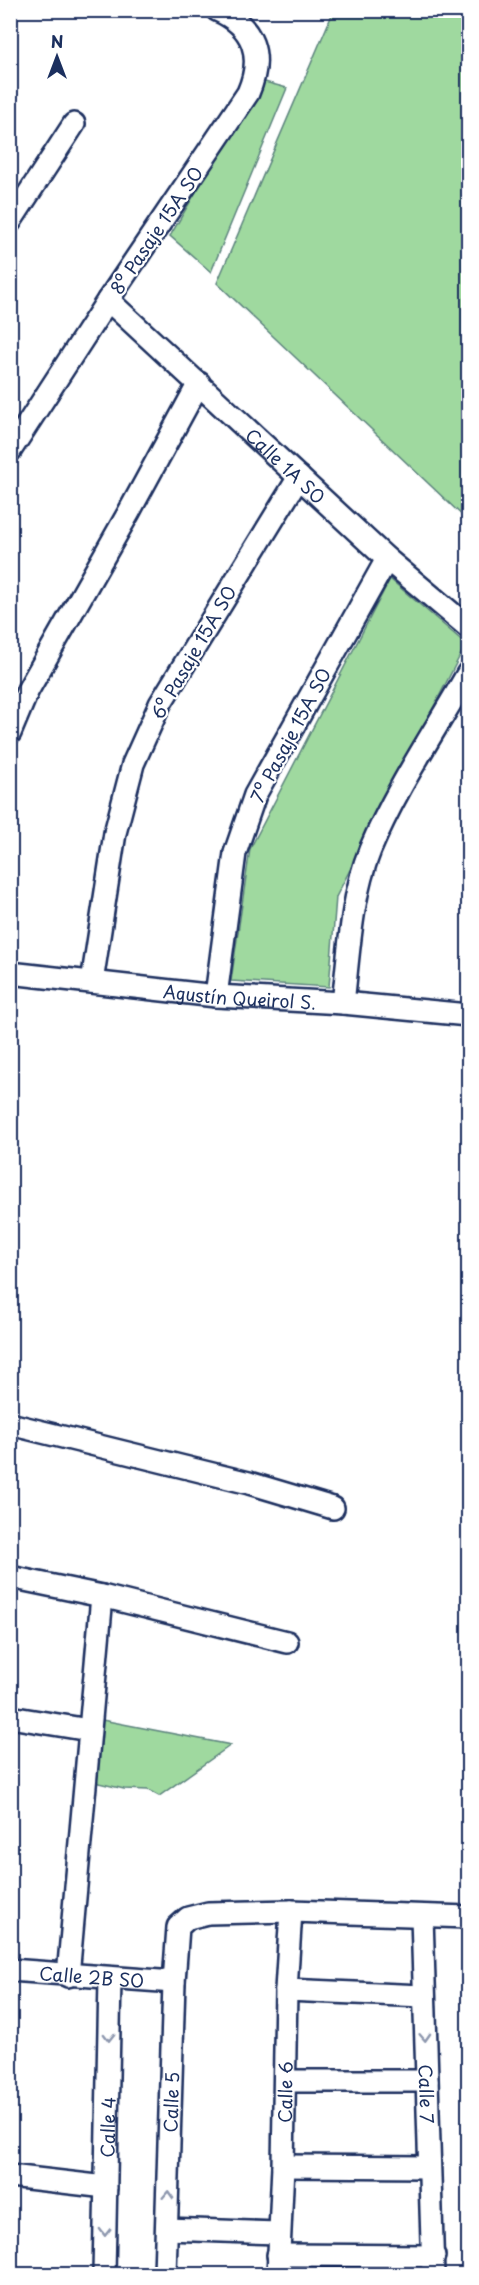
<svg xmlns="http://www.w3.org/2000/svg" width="479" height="2285" font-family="'Playpen Sans',sans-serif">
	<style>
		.green { fill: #9fd99f; stroke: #5d847e; stroke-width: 1.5 }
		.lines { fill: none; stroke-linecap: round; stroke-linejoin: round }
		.street-casing { stroke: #1b2f5e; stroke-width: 26 }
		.street { stroke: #fff; stroke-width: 21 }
		.oneway { stroke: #8d97ae }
		.labels { text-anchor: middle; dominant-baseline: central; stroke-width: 4.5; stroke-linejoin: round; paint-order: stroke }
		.street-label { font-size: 18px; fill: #1b2f5e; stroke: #fff }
	</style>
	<rect width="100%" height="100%" fill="#fff"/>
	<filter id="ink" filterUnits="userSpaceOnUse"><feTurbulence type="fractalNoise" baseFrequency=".0167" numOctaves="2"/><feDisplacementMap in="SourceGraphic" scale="12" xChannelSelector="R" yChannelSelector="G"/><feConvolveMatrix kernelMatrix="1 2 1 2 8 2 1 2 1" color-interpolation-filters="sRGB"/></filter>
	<g filter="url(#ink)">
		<path class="green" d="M 334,10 L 468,11 L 468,521 L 217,283 Z
			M 261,81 L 287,88 L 211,272 L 170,236 Z
			M 390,579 L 466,644 L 336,897 L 329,987 L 231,981 L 250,849 Z
			M 97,1719 L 231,1745 L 159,1796 L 148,1790 L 124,1789 L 90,1781 Z"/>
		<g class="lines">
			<defs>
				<g id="street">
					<path d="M 10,222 L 74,124"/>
					<path id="s1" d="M 108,300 L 387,559 L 468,627"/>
					<path d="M 10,451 L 108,300 L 248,93 C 264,56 254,26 217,10"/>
					<path d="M 10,733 L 28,690 L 129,512 L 199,383"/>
					<path id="s2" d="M 10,973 L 216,996 L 343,1003 L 468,1015"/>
					<path d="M 92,982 L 115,833 L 133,764 L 160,704 L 299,477"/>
					<path d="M 216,996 L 235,853 L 255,795 L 387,559"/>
					<path d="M 343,1003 C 349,953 351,897 370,850 C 396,788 435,731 468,673"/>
					<path d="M 10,1424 L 249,1483 L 333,1508"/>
					<path d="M 10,1577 L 102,1596 L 287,1642"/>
					<path d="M 10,1717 L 89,1730"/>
					<path id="s3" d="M 422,1916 L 433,2274"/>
					<path id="s4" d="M 10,1970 L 174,1982"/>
					<path d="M 68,1976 L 102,1596"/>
					<path d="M 286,1990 L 423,1996"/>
					<path d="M 285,2081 L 427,2081"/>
					<path d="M 283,2166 L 429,2167"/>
					<path d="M 10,2176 L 106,2187"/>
					<path d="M 167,2229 L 278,2233"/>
					<path d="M 278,2255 L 434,2256"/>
					<path id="s5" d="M 104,2274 L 110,1979"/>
					<path id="s6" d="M 165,2274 L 174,1982 L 178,1927 L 188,1918 L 208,1913 L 291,1911 L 468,1917"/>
					<path id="s7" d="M 278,2274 L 283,2166 L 286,1990 L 291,1911"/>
				</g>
			</defs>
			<use href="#street" class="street-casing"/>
			<use href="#street" class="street"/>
		</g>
		<defs><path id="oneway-chevron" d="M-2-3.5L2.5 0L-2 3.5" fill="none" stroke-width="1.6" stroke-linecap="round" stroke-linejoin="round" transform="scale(1.5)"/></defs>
		<g class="oneway">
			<use href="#oneway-chevron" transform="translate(109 2037) rotate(91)"/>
			<use href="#oneway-chevron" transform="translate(425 2037) rotate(87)"/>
			<use href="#oneway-chevron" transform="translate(168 2195) rotate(-88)"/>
			<use href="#oneway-chevron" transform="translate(105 2232) rotate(91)"/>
		</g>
	</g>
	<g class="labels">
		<g class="street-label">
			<text transform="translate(156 230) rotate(-56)">8º Pasaje 15A SO</text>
			<text stroke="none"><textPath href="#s1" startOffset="243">Calle 1A SO</textPath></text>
			<text transform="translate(193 652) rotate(-60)">6º Pasaje 15A SO</text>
			<text transform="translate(290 735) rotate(-62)">7º Pasaje 15A SO</text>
			<text stroke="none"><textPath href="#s2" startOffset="231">Agustín Queirol S.</textPath></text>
			<text stroke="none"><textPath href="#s4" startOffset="82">Calle 2B SO</textPath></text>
			<text stroke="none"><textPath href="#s7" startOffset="182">Calle 6</textPath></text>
			<text stroke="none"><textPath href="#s3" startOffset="178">Calle 7</textPath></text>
			<text stroke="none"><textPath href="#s6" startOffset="172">Calle 5</textPath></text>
			<text stroke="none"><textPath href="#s5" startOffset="147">Calle 4</textPath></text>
		</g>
	</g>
	<rect width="479" height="2285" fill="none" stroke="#fff" stroke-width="36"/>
	<rect x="18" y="18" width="443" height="2249" fill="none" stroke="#1b2f5e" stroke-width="2" filter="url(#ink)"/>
	<g transform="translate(57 57)" stroke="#ffffff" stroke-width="4.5" paint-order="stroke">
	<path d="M0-4.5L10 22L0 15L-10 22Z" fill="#1b2f5e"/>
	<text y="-9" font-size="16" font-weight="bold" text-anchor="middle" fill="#1b2f5e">N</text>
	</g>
</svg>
